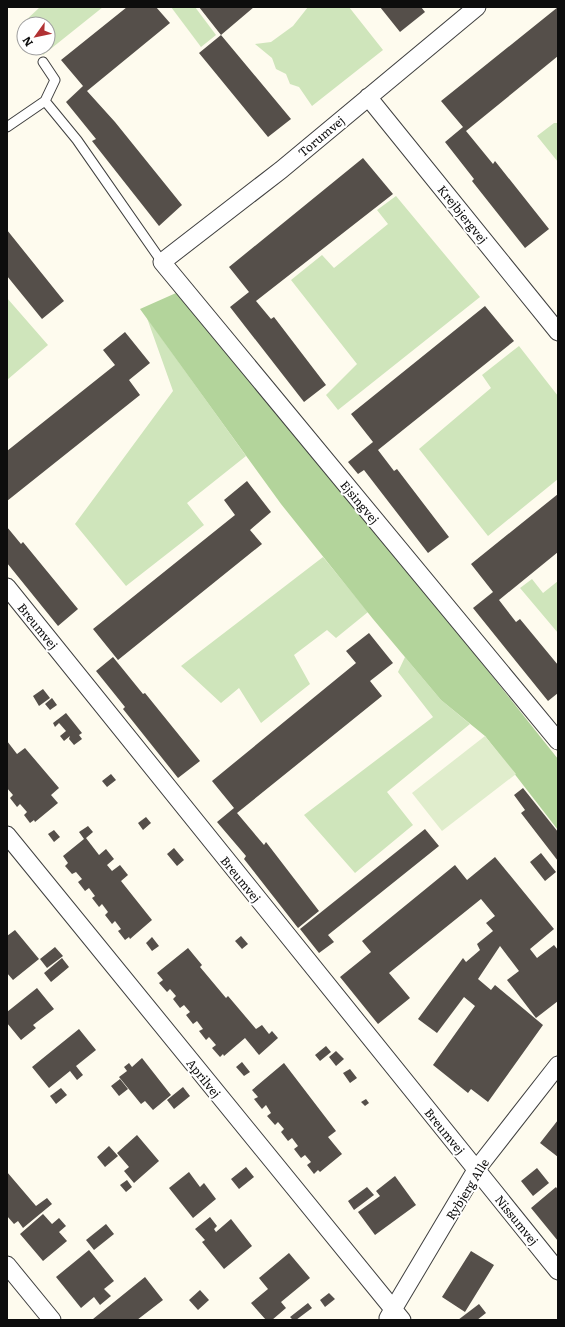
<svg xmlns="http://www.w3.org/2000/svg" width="565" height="1327" font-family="Literata,serif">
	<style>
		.green { fill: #cfe5bb }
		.forest { fill: #b3d49b }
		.pitch { fill: #e0edcc }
		.building { fill: #554f4a }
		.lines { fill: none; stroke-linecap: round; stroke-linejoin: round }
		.lane-casing { stroke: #404040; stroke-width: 11 }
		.street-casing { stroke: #404040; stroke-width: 19 }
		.lane { stroke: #fff; stroke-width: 9 }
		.street { stroke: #fff; stroke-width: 17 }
		.labels { text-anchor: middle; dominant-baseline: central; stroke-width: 4; stroke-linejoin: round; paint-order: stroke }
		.street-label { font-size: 12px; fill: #0d0d0d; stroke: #fff }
	</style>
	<rect width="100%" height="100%" fill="#fefbee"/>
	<path class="green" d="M 40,7 L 103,7 L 43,55 L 38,48 L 48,48 L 48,24 L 24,25 L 23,23 Z
		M 171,7 L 195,7 L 216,35 L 201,47 Z
		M 308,7 L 349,7 L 383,50 L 312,106 L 299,87 L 290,84 L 286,74 L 276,69 L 272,58 L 255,44 L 271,42 L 293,26 Z
		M 554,123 L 558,123 L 558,162 L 537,136 Z
		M 396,196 L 480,297 L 338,410 L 326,395 L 357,364 L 291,280 L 322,255 L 334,268 L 388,224 L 377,210 Z
		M 7,298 L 48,345 L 7,380 Z
		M 147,318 L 246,456 L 187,503 L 204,525 L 126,586 L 75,524 L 173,391 Z
		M 519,346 L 558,396 L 558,479 L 488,536 L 419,449 L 491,388 L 482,375 Z
		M 323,557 L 368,612 L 336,638 L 327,630 L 294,655 L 310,684 L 261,723 L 239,688 L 221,703 L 181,666 Z
		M 532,579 L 543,593 L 558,581 L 558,633 L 520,588 Z
		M 405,657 L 441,700 L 470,724 L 387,792 L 413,825 L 355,873 L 304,815 L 433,717 L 398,672 Z"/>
	<path class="forest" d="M 176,293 L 369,521 L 558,759 L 558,830 L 485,736 L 441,700 L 373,619 L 281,504 L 140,309 Z"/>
	<path class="pitch" d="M 485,736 L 516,774 L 442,831 L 412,793 Z"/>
	<path class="building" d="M 127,7 L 156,7 L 170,23 L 87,91 L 115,122 L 182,205 L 159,226 L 92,141 L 96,139 L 66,102 L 83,86 L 61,60 Z
		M 199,7 L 254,7 L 221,35 Z
		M 380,7 L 421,7 L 425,12 L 400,32 Z
		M 558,7 L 558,56 L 466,131 L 493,164 L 495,161 L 549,229 L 525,248 L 472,181 L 474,179 L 445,142 L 463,127 L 441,101 Z
		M 221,35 L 291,119 L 268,137 L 199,53 Z
		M 363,158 L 393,194 L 256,301 L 271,319 L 274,317 L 326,385 L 304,402 L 230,307 L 249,292 L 229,267 Z
		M 7,230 L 64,301 L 42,319 L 7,276 Z
		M 485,306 L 514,341 L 378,450 L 394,471 L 397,469 L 449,537 L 428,553 L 364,470 L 358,474 L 348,462 L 373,442 L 351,414 Z
		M 125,332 L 150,363 L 129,380 L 140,395 L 7,501 L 7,451 L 115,365 L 103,350 Z
		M 247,481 L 271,512 L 250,530 L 262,544 L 118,660 L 93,629 L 235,515 L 224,500 Z
		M 558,494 L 558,552 L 499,600 L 516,622 L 520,619 L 558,665 L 558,693 L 548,701 L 473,608 L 493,592 L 471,564 Z
		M 7,527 L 21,544 L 23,542 L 78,609 L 58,626 L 7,563 Z
		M 369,633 L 393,663 L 370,681 L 382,696 L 237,813 L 264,845 L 266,842 L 319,911 L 298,928 L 244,859 L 246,856 L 217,822 L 234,808 L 212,781 L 356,663 L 346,651 Z
		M 113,657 L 143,694 L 145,693 L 200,761 L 178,778 L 123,709 L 125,707 L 96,671 Z
		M 43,689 L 50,698 L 39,706 L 33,696 Z
		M 52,698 L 57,705 L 50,710 L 45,704 Z
		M 66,713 L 82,733 L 79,735 L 82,739 L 74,745 L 69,739 L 70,736 L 64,741 L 60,736 L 66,731 L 59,723 L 55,727 L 53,723 Z
		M 7,741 L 17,754 L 25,748 L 59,788 L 51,795 L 58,803 L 35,822 L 34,820 L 30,823 L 24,815 L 27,812 L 20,804 L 17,807 L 10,798 L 13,795 L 7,788 Z
		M 111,774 L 116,780 L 107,787 L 102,781 Z
		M 523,788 L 558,832 L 558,861 L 521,813 L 525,810 L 514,795 Z
		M 146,817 L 151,823 L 143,830 L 138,823 Z
		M 88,826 L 93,832 L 86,838 L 99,855 L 106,849 L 114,859 L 107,865 L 112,871 L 120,865 L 128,875 L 121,881 L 152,920 L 130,939 L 129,937 L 125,940 L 118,931 L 121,929 L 115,921 L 112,924 L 105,915 L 108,912 L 102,904 L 99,907 L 92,898 L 95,896 L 89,888 L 85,891 L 78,882 L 82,879 L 76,872 L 72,874 L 65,866 L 68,863 L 63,856 L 84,839 L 79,832 Z
		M 425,829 L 439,846 L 328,935 L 334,942 L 319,953 L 300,929 Z
		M 54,830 L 60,837 L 54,842 L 48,834 Z
		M 174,848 L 184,860 L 177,866 L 167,854 Z
		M 541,853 L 556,872 L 545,881 L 530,862 Z
		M 495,857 L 554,929 L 530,949 L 537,958 L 554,945 L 558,950 L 558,1001 L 536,1018 L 507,980 L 519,971 L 500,946 L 478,979 L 491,990 L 495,985 L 543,1025 L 488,1102 L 471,1089 L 468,1093 L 433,1065 L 475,1006 L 464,997 L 437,1033 L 418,1019 L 463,958 L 466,962 L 480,950 L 477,944 L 493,931 L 486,923 L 495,916 L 481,899 L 389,973 L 410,998 L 378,1024 L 340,977 L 371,952 L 362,941 L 455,865 L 467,880 Z
		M 15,930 L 39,959 L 13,980 L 7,973 L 7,936 Z
		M 241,936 L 248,944 L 242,949 L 235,941 Z
		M 152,937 L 159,946 L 152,951 L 146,943 Z
		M 55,947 L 63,956 L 47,968 L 40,959 Z
		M 188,948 L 202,965 L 200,967 L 226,998 L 228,996 L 256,1029 L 262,1025 L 269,1034 L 272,1031 L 278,1038 L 259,1055 L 245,1038 L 224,1056 L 223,1054 L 220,1057 L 212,1048 L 216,1045 L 209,1037 L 206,1040 L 199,1031 L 203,1029 L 197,1021 L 193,1024 L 186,1015 L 190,1012 L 184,1005 L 180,1008 L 173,999 L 176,996 L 170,989 L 167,992 L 159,983 L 163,980 L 157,973 Z
		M 62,958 L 69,967 L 51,982 L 44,973 Z
		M 37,988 L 54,1009 L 33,1025 L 36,1028 L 21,1040 L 7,1023 L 7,1012 Z
		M 79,1029 L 96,1050 L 76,1066 L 83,1075 L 77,1080 L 70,1071 L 49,1088 L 32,1067 Z
		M 326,1046 L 331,1052 L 320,1061 L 315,1055 Z
		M 336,1051 L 344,1059 L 336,1066 L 329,1057 Z
		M 142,1058 L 171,1095 L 153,1110 L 145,1101 L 141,1104 L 119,1077 L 127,1071 L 124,1067 L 129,1063 L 132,1067 Z
		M 242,1062 L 250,1072 L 244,1076 L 236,1067 Z
		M 284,1063 L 336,1131 L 328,1137 L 342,1154 L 320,1172 L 318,1170 L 314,1174 L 307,1165 L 311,1162 L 305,1155 L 301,1158 L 294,1149 L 298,1146 L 292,1138 L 288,1141 L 281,1132 L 284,1129 L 278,1122 L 275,1125 L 267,1116 L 271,1113 L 266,1105 L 262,1109 L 254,1099 L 258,1097 L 252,1090 Z
		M 350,1069 L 357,1078 L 350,1083 L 343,1073 Z
		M 120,1079 L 128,1089 L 119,1096 L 111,1086 Z
		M 183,1087 L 190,1096 L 174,1109 L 167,1100 Z
		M 61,1088 L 67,1095 L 56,1104 L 50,1096 Z
		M 366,1099 L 369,1103 L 365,1106 L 361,1102 Z
		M 558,1120 L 558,1157 L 540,1143 Z
		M 137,1135 L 159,1161 L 134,1183 L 124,1171 L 129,1167 L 117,1153 Z
		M 109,1146 L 118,1156 L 105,1167 L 97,1157 Z
		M 246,1167 L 254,1177 L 239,1189 L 231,1179 Z
		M 537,1168 L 549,1183 L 533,1196 L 521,1181 Z
		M 7,1172 L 36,1206 L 47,1198 L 52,1204 L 23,1228 L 18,1221 L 14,1224 L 7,1216 Z
		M 189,1172 L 200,1187 L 204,1183 L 216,1199 L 193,1218 L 169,1188 Z
		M 395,1176 L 416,1205 L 375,1235 L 358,1212 L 380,1196 L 376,1191 Z
		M 127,1180 L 132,1187 L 126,1192 L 120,1185 Z
		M 367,1187 L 374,1195 L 354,1210 L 348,1201 Z
		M 556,1187 L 558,1190 L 558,1241 L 531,1208 Z
		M 43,1214 L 52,1224 L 59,1218 L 66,1226 L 59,1232 L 67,1241 L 43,1261 L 20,1234 Z
		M 210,1217 L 217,1226 L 214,1229 L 216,1232 L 231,1219 L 252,1246 L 224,1269 L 202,1242 L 205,1240 L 195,1229 Z
		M 106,1224 L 114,1234 L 94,1250 L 86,1240 Z
		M 89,1250 L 114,1281 L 104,1289 L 111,1296 L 100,1305 L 94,1297 L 81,1308 L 56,1277 Z
		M 471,1251 L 494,1265 L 465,1312 L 442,1297 Z
		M 289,1253 L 310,1278 L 281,1302 L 286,1308 L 272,1320 L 266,1320 L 251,1303 L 268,1289 L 259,1278 Z
		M 145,1277 L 163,1300 L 137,1320 L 94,1320 L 93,1319 Z
		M 200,1290 L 209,1300 L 198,1310 L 189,1300 Z
		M 329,1293 L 335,1299 L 325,1307 L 320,1300 Z
		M 308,1303 L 312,1308 L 296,1320 L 293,1320 L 290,1317 Z
		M 479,1304 L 486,1313 L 477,1320 L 458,1320 Z"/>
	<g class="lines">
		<defs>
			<path id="lane" d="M 43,62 L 55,80 L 45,101
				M 7,127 L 45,101 L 77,140 L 162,262"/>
			<path id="street" d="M 477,7 L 281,170 L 162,262 L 558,741
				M 368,97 L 558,332
				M 7,587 L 558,1271
				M 7,835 L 402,1320
				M 7,1265 L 52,1320
				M 388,1318 L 476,1170 L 558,1065"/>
		</defs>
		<use href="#lane" class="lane-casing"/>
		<use href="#street" class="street-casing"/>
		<use href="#lane" class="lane"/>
		<use href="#street" class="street"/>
	</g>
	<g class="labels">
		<g class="street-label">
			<text transform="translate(321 136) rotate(-40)">Torumvej</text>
			<text transform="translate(463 214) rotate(51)">Krejbjergvej</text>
			<text transform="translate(360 502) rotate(50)">Ejsingvej</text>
			<text transform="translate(38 626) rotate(51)">Breumvej</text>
			<text transform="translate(241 879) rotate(51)">Breumvej</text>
			<text transform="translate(204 1078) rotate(51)">Aprilvej</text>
			<text transform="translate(445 1131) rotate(51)">Breumvej</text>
			<text transform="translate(467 1189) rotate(-58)">Rybjerg Alle</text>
			<text transform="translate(517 1220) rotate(51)">Nissumvej</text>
		</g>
	</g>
	<rect width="565" height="1327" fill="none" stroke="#0d0d0d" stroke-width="16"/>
	<g transform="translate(36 36) rotate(237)"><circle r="19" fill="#ffffff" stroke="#9e9e9e"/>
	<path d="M0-3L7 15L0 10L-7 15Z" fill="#b13133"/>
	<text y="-6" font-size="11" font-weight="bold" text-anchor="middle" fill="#0d0d0d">N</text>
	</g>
</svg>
